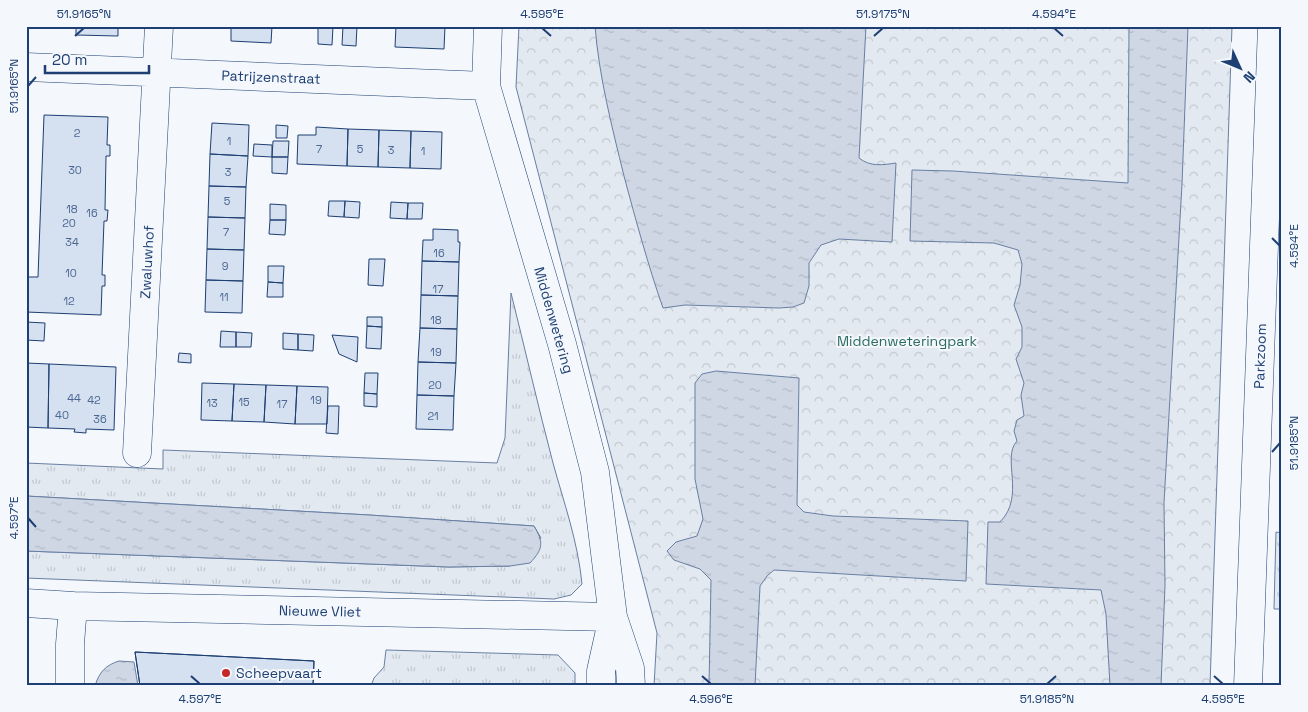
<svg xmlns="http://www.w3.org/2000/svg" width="1308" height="712" font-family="'Space Grotesk',sans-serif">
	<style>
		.grass { fill: url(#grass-tufts); stroke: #687fa3 }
		.park { fill: url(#park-crowns); stroke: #687fa3 }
		.water { fill: url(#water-ripples); stroke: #687fa3 }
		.building { fill: #d5e0f0; stroke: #1d3f73 }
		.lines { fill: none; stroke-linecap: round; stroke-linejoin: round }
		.street-casing { stroke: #1d3f73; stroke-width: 29 }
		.street { stroke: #f4f7fb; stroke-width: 28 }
		.ticks { fill: none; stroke: #1d3f73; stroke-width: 2 }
		.poi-dot { fill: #c62828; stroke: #f4f7fb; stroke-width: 2 }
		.labels { text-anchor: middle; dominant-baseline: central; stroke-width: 4; stroke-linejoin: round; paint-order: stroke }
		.number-label { font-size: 11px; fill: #4b6792 }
		.street-label { font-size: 14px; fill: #1d3f73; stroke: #f4f7fb }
		.park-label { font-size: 14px; fill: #2c6c60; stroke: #f4f7fb }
		.poi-label { font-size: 14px; fill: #1d3f73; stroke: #f4f7fb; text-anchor: start }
		.neatline { fill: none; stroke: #1d3f73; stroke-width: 2 }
		.ticks-label { font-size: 12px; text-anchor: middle; fill: #1d3f73 }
	</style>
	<defs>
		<pattern id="grass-tufts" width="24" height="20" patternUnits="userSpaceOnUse" patternTransform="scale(1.25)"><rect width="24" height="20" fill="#e3e9f0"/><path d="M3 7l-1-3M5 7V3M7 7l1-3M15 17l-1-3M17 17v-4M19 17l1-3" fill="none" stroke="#c2c9d1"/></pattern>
		<pattern id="park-crowns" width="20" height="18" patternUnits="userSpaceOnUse" patternTransform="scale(1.25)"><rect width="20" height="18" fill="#e3e9f0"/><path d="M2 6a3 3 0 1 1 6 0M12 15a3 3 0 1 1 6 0" fill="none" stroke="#c2c9d1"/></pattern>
		<pattern id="water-ripples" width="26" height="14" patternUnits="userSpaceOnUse" patternTransform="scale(1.25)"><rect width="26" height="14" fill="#cfd7e4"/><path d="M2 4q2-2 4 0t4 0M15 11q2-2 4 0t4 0" fill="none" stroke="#b1bac7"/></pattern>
	</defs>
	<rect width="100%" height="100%" fill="#f4f7fb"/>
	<path class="grass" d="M 511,293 C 525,349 538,406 553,463 C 564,503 578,542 582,584 L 571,595 L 554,599 L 26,578 L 26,551 L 449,567 L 510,566 L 541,538 L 534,526 L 369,515 L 26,496 L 26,463 L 163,469 L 163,450 L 497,463 L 505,438 Z
		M 1276,532 L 1282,533 L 1282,609 L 1274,609 Z
		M 386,650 L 558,655 L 575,673 L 575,686 L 371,686 L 374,678 L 384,667 Z"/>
	<path class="park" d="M 519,26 L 1232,26 L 1210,686 L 654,686 L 657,633 L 516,87 Z"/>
	<path class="water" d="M 595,26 L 866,26 L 859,158 C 870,167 883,165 896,163 L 892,242 L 839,239 L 821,245 L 809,263 L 809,286 L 804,303 L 793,307 L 779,308 L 685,305 L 663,308 C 648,265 636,221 624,176 C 612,127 599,77 595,26 Z
		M 1129,26 L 1188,26 L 1182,184 L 1164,503 L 1165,585 L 1161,686 L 1110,686 L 1106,614 L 1101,590 L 986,584 L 988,522 L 1000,522 C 1026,496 1001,458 1017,441 L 1014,431 L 1017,420 L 1024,416 L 1021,395 L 1024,383 L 1016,359 L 1022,347 L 1022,327 L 1014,305 L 1020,285 L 1022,264 L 1018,250 L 994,243 L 910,241 L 912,170 L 953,171 L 1128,183 Z
		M 716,371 L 799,378 L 797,505 L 804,512 L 833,516 L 968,521 L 966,581 L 774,570 L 767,576 L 760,586 L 755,686 L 709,686 L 711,580 L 700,569 L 674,560 L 667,551 L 676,542 L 697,536 L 703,519 L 695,479 L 695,383 L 702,374 Z
		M 26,496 L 369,515 L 534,526 C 544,543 543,549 530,563 L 510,566 L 449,567 L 26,551 Z
		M 119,661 L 134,662 L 138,686 L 95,686 C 99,672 106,665 119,661 Z"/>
	<path class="building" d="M 76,26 L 118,26 L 118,36 L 76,35 Z
		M 231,26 L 272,26 L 271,43 L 231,41 Z
		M 318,26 L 333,26 L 332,45 L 318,44 Z
		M 343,26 L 357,26 L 356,46 L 342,45 Z
		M 396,26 L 445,26 L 444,49 L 395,47 Z
		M 44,115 L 108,117 L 107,145 L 110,145 L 110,156 L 106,156 L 105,210 L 108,210 L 107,221 L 104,221 L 102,275 L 105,275 L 105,286 L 102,286 L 101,315 L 26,312 L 26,277 L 38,277 Z
		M 212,123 L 249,125 L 248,156 L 210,154 Z
		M 276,125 L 288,126 L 287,138 L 276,138 Z
		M 316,127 L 348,129 L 347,166 L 297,164 L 298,135 L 316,135 Z
		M 348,129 L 379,130 L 378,167 L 347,166 Z
		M 379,130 L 411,131 L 410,168 L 378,167 Z
		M 411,131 L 442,132 L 441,169 L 410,168 Z
		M 273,141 L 289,141 L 288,157 L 272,157 Z
		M 254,144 L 272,145 L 272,157 L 253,156 Z
		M 210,154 L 248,156 L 246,187 L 209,186 Z
		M 272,157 L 288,157 L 287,174 L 272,173 Z
		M 209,186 L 246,187 L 245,218 L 208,217 Z
		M 329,201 L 345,201 L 344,217 L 328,216 Z
		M 345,201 L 360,202 L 359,218 L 344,217 Z
		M 391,202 L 408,203 L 407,219 L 390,218 Z
		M 408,203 L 423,203 L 422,219 L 407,219 Z
		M 270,204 L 286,205 L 286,220 L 270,220 Z
		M 208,217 L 245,218 L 244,250 L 207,249 Z
		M 270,220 L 286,220 L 285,235 L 269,234 Z
		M 433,229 L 458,230 L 458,242 L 460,242 L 459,262 L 422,261 L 423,240 L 433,240 Z
		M 207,249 L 244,250 L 243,281 L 206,280 Z
		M 369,259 L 385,259 L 383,286 L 368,285 Z
		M 422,261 L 459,262 L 458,296 L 421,295 Z
		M 268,266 L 284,266 L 283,283 L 268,282 Z
		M 206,280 L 243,281 L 242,313 L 205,312 Z
		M 268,282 L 283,283 L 283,297 L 267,297 Z
		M 421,295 L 458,296 L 457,329 L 420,328 Z
		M 367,317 L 382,317 L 382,327 L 367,326 Z
		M 26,322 L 45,323 L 44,341 L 26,340 Z
		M 367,326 L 382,327 L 381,349 L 366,348 Z
		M 420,328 L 457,329 L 456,363 L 418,362 Z
		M 221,331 L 236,332 L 236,347 L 220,347 Z
		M 236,332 L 252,333 L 251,347 L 236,347 Z
		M 283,333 L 298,334 L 298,350 L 283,349 Z
		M 298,334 L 314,335 L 313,351 L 298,350 Z
		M 332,335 L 358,337 L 357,362 L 339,354 Z
		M 179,353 L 191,354 L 191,363 L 178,362 Z
		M 418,362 L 456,363 L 454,396 L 417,395 Z
		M 26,363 L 49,364 L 48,428 L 26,427 Z
		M 49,364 L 116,367 L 114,430 L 86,429 L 86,433 L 74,432 L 75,429 L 48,428 Z
		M 365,373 L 378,373 L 377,394 L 364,393 Z
		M 202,383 L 234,384 L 232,421 L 201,420 Z
		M 234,384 L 266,385 L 264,422 L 232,421 Z
		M 266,385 L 297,386 L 295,424 L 264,422 Z
		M 297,386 L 328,387 L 327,424 L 295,424 Z
		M 364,393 L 377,394 L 377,407 L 364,406 Z
		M 417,395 L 454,396 L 453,430 L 416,429 Z
		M 328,406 L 339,406 L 338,434 L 326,433 Z
		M 135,652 L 314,661 L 313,686 L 140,686 Z
		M 135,652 L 314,661 L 313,686 L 140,686 Z"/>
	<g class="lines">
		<defs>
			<path id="street" d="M 488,26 L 486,86 L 562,344 L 595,472 L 613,617 L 630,668 L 631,686
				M 26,67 L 486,86
				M 137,453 L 159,26
				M 26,603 L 73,606 L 613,617
				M 70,686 L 70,644 L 73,606
				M 601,686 L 601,671 L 613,617
				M 1248,686 L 1272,26"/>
		</defs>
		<use href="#street" class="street-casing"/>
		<use href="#street" class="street"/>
	</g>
	<path class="ticks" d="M 542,28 L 551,36M 1054,28 L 1063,36M 75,36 L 84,28M 874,36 L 883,28M 28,86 L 36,77M 1272,238 L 1280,246M 1272,452 L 1280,443M 28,518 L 36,527M 191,676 L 200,684M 702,676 L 711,684M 1214,676 L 1223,684M 1047,684 L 1056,676"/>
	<circle class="poi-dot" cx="226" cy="673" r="5"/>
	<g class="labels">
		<g class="number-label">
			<text x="77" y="133">2</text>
			<text x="229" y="141">1</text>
			<text x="319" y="149">7</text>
			<text x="360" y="149">5</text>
			<text x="391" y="150">3</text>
			<text x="423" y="151">1</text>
			<text x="75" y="170">30</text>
			<text x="228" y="172">3</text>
			<text x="227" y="201">5</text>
			<text x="72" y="209">18</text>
			<text x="92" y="213">16</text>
			<text x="69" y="223">20</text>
			<text x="226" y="232">7</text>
			<text x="72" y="242">34</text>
			<text x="439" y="253">16</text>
			<text x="225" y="266">9</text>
			<text x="71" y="273">10</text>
			<text x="438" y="289">17</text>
			<text x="224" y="297">11</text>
			<text x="69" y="301">12</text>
			<text x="436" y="320">18</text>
			<text x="436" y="352">19</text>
			<text x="435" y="385">20</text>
			<text x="74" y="398">44</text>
			<text x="94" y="400">42</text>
			<text x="316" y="400">19</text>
			<text x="244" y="402">15</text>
			<text x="212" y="403">13</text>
			<text x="282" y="404">17</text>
			<text x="62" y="415">40</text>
			<text x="433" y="416">21</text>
			<text x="100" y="419">36</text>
		</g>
		<g class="street-label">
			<text transform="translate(271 77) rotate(2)">Patrijzenstraat</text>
			<text transform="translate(147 262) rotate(-87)">Zwaluwhof</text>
			<text transform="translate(554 320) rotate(74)">Middenwetering</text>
			<text transform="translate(1260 356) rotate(-88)">Parkzoom</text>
			<text transform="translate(320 611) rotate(1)">Nieuwe Vliet</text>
		</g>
		<g class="park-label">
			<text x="907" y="341">Middenweteringpark</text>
		</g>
		<g class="poi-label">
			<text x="236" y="673">Scheepvaart</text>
		</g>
	</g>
	<rect width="1308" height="712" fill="none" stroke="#f4f7fb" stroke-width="55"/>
	<g transform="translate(1240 68) rotate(134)" stroke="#f4f7fb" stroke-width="4" paint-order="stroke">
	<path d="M0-4L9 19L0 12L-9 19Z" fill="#1d3f73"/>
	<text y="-8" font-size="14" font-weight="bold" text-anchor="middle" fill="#1d3f73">N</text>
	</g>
	<path d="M45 65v8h104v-8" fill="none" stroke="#1d3f73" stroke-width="2.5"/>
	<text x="52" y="65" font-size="15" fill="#1d3f73" stroke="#f4f7fb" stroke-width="4" paint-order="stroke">20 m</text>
	<rect x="28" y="28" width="1252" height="656" class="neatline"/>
	<g class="ticks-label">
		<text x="84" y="18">51.9165°N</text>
		<text x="542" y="18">4.595°E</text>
		<text x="883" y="18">51.9175°N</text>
		<text x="1054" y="18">4.594°E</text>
		<text transform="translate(14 86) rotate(-90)" y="4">51.9165°N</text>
		<text transform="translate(1294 246) rotate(-90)" y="4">4.594°E</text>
		<text transform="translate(1294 443) rotate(-90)" y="4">51.9185°N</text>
		<text transform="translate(14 518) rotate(-90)" y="4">4.597°E</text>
		<text x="200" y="703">4.597°E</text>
		<text x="711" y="703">4.596°E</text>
		<text x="1047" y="703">51.9185°N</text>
		<text x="1223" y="703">4.595°E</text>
	</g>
</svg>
